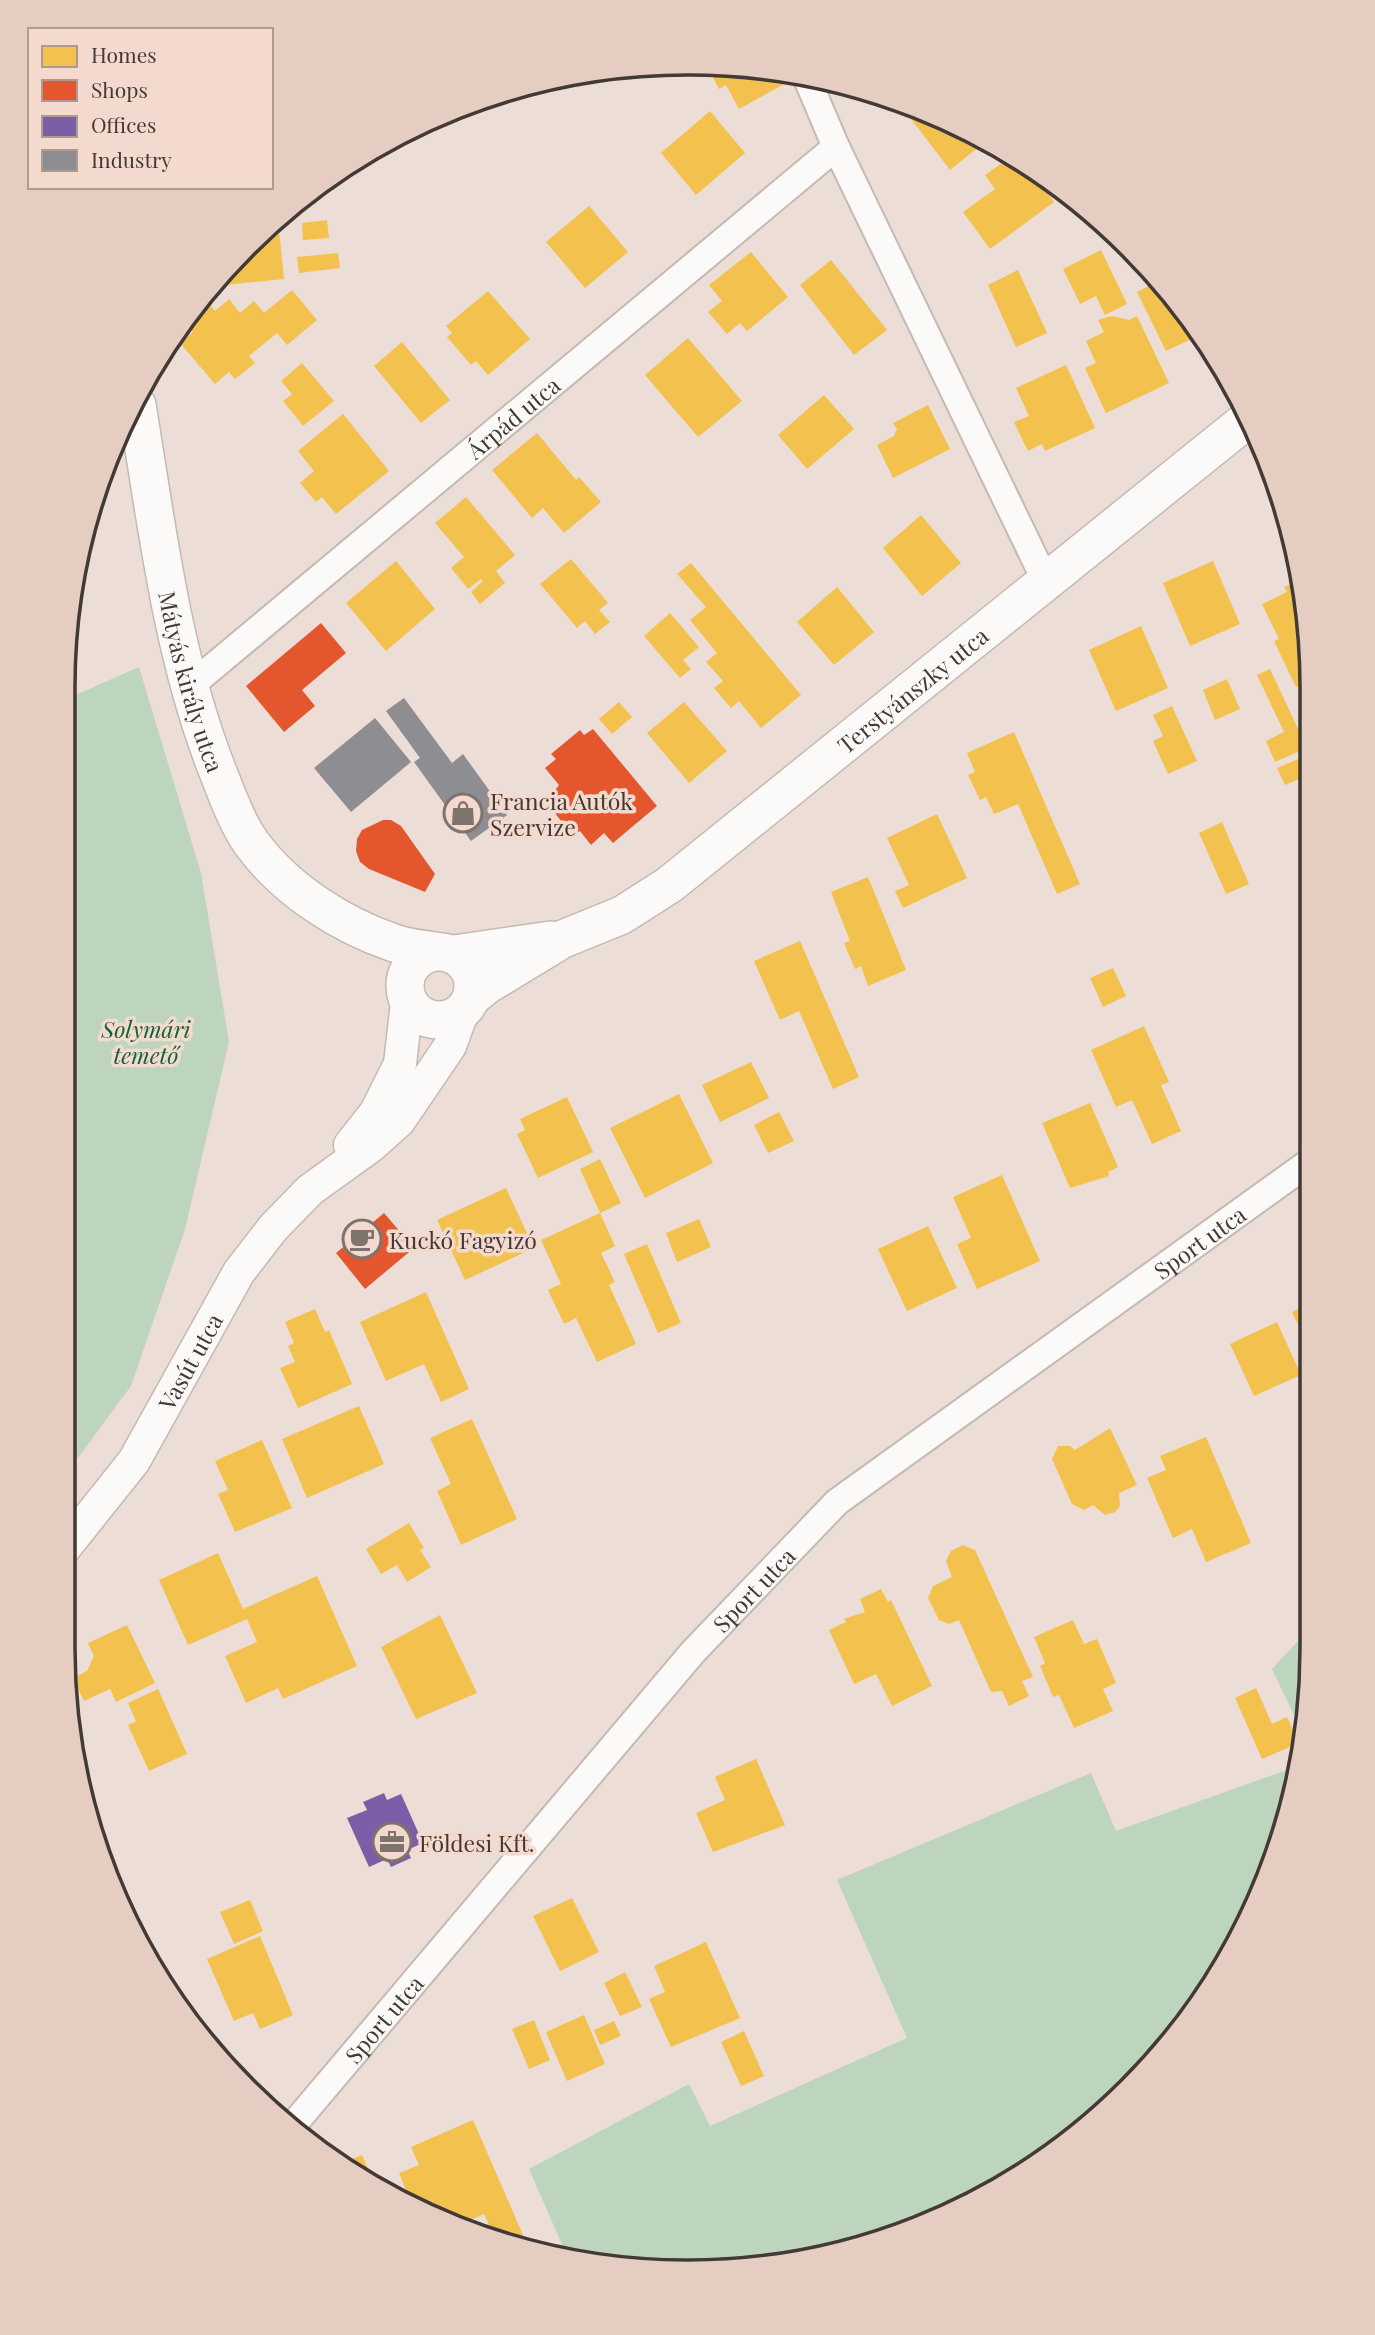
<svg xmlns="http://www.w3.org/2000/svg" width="1375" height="2335" font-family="'Playfair Display',serif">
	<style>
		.green { fill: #bdd5bc }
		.homes { fill: #f2c14e }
		.shops { fill: #e4572e }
		.offices { fill: #7b5ea7 }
		.industry { fill: #8d8d92 }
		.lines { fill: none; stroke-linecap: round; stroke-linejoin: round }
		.minor-casing { stroke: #c4b9b3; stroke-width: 30 }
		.tertiary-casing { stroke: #c4b9b3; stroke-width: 35 }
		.secondary-casing { stroke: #c4b9b3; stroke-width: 40 }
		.minor { stroke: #fcfaf9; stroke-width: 26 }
		.tertiary { stroke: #fcfaf9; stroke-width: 32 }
		.secondary { stroke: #fcfaf9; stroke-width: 37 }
		.labels { text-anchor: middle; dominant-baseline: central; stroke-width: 7; stroke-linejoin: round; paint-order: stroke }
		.street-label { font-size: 23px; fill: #443a35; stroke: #f4dace }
		.poi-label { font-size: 23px; fill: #443a35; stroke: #f4dace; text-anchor: start }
		.park-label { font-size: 23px; font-style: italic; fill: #136337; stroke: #f4dace }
		.rim { fill: none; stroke: #443a35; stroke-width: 3.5 }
	</style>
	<rect width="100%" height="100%" fill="#ecded6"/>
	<path class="green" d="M 139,667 L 201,873 L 229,1042 L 185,1229 L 131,1386 L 63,1478 L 64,700 Z
		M 1311,1627 L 1311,1689 L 1302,1732 L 1272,1669 Z
		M 1295,1767 L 1279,1848 L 1207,1994 L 1068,2143 L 889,2239 L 688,2272 L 567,2256 L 529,2169 L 689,2084 L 710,2126 L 907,2038 L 837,1880 L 1091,1773 L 1116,1831 Z"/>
	<path class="homes" d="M 715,66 L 782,72 L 788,82 L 739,109 L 726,85 L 719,89 L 710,72 L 716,69 Z
		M 912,106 L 926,110 L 985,142 L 950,170 L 905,111 Z
		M 710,111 L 745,153 L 696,195 L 661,153 Z
		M 1012,156 L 1051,182 L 1043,187 L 1054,202 L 990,249 L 963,212 L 995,189 L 985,175 Z
		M 589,206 L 628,252 L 585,288 L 546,242 Z
		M 278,220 L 284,279 L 215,286 L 246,246 Z
		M 327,220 L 329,238 L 303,240 L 302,223 Z
		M 1101,250 L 1127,304 L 1105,315 L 1096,296 L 1080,304 L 1063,269 Z
		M 751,252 L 788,297 L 747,331 L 740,323 L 727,334 L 708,312 L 722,301 L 709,285 Z
		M 338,253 L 340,268 L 299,273 L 297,257 Z
		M 831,260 L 887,330 L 854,355 L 800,285 Z
		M 1018,270 L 1047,333 L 1016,347 L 988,285 Z
		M 1157,282 L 1198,336 L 1166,351 L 1137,292 Z
		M 292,290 L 317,320 L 287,345 L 277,333 L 249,356 L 255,363 L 235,379 L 229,372 L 215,384 L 180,343 L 193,332 L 188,326 L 211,306 L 215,311 L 229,299 L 240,313 L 254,301 L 264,313 Z
		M 488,291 L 530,339 L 488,375 L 476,361 L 471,365 L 447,337 L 452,333 L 446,326 Z
		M 1112,316 L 1129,320 L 1137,316 L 1169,383 L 1106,413 L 1085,368 L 1096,363 L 1086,341 L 1104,332 L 1098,320 Z
		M 688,338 L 742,401 L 698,437 L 645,375 Z
		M 402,342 L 450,400 L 421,423 L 374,366 Z
		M 302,363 L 334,401 L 303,426 L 283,401 L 292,394 L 281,381 Z
		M 1066,365 L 1095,428 L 1045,451 L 1042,444 L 1028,451 L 1014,422 L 1029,416 L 1016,388 Z
		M 824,395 L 854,429 L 807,469 L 778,435 Z
		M 928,405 L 950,449 L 893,478 L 877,445 L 894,436 L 897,429 L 893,423 Z
		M 343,414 L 389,471 L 336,514 L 322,497 L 316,502 L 300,483 L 314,471 L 298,451 Z
		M 537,433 L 576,480 L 579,477 L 601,502 L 564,533 L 543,508 L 532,518 L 492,470 Z
		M 466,497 L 515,555 L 496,571 L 505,583 L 480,604 L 471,592 L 483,581 L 481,579 L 468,589 L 451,568 L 464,557 L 435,523 Z
		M 921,515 L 961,563 L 922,596 L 883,548 Z
		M 571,559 L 608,603 L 599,610 L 610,622 L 595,634 L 585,621 L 577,628 L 540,584 Z
		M 396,561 L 435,609 L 386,651 L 346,603 Z
		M 1213,561 L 1240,624 L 1190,646 L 1163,583 Z
		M 691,563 L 801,695 L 761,728 L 739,701 L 731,708 L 714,688 L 723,681 L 706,662 L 717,653 L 690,620 L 706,607 L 677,574 Z
		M 1298,581 L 1311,646 L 1311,704 L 1301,685 L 1296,687 L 1274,641 L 1279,639 L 1262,604 L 1287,592 L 1284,587 Z
		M 837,587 L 874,632 L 834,665 L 797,622 Z
		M 670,613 L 699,647 L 683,660 L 691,669 L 680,678 L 644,636 Z
		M 1141,626 L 1168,688 L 1116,711 L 1089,650 Z
		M 1270,669 L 1307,748 L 1275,762 L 1266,741 L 1284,732 L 1257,675 Z
		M 1227,679 L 1240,709 L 1215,720 L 1203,690 Z
		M 619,702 L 632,717 L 612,734 L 599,719 Z
		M 684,702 L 727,751 L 689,783 L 647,733 Z
		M 1172,706 L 1197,761 L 1168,774 L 1153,741 L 1163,736 L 1153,715 Z
		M 1014,732 L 1080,884 L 1057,894 L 1018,804 L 994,814 L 986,797 L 980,800 L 968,775 L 975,772 L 967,753 Z
		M 1310,754 L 1311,774 L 1285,785 L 1277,768 Z
		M 937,814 L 967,878 L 903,908 L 895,891 L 909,885 L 887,838 Z
		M 1222,822 L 1249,884 L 1226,894 L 1199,833 Z
		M 868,877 L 906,970 L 868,986 L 861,966 L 855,969 L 844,943 L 850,941 L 831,892 Z
		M 800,941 L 859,1077 L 833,1089 L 799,1011 L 780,1020 L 754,961 Z
		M 1113,968 L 1126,996 L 1103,1007 L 1090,978 Z
		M 1144,1026 L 1169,1082 L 1161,1085 L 1181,1131 L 1152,1144 L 1132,1100 L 1116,1107 L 1091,1050 Z
		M 751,1062 L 769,1098 L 720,1122 L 702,1085 Z
		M 679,1094 L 713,1163 L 645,1198 L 610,1128 Z
		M 567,1097 L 593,1152 L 538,1178 L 517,1134 L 525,1130 L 520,1119 Z
		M 1090,1103 L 1118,1167 L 1108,1172 L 1109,1176 L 1070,1188 L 1042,1123 Z
		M 779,1112 L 794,1141 L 768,1153 L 754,1125 Z
		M 600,1159 L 621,1203 L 600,1213 L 580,1169 Z
		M 1002,1175 L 1040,1261 L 977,1289 L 957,1244 L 971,1238 L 953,1197 Z
		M 506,1188 L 534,1248 L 465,1280 L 437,1220 Z
		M 600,1213 L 615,1246 L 601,1253 L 615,1282 L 609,1285 L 636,1344 L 597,1362 L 576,1318 L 564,1324 L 548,1290 L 561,1284 L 541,1240 Z
		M 699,1219 L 711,1247 L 677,1262 L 666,1233 Z
		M 928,1226 L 957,1288 L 907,1311 L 878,1249 Z
		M 647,1244 L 681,1323 L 658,1333 L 624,1254 Z
		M 426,1292 L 469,1389 L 441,1402 L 424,1364 L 386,1381 L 360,1322 Z
		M 1311,1303 L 1311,1353 L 1292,1312 Z
		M 315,1309 L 325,1332 L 329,1330 L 352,1384 L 298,1408 L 280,1368 L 295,1362 L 288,1346 L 294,1343 L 285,1322 Z
		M 1277,1322 L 1301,1375 L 1254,1396 L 1230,1344 Z
		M 359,1406 L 384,1464 L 307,1498 L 282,1439 Z
		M 472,1419 L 517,1519 L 461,1545 L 437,1491 L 451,1484 L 430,1438 Z
		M 1110,1428 L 1137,1485 L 1119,1493 L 1120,1506 L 1115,1512 L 1105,1515 L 1093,1505 L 1084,1510 L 1072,1504 L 1052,1459 L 1058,1446 L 1070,1446 L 1075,1450 Z
		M 1206,1437 L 1251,1543 L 1206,1562 L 1192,1529 L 1173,1538 L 1147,1478 L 1166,1470 L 1160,1456 Z
		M 262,1440 L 292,1508 L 235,1532 L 218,1494 L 228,1490 L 215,1461 Z
		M 409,1523 L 424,1548 L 420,1550 L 431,1567 L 407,1582 L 397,1565 L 381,1574 L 366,1549 Z
		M 963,1545 L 975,1550 L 1033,1677 L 1022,1681 L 1029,1696 L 1009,1706 L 1002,1691 L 991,1692 L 959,1620 L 949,1624 L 939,1620 L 928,1598 L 933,1586 L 952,1577 L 946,1561 L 951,1551 Z
		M 218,1553 L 243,1609 L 317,1576 L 357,1666 L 283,1699 L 278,1688 L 246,1703 L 225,1656 L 257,1642 L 247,1619 L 188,1645 L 159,1580 Z
		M 881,1589 L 888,1602 L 891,1600 L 932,1686 L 892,1706 L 876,1674 L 854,1684 L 829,1630 L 846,1622 L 844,1619 L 865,1612 L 860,1599 Z
		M 440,1615 L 477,1693 L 416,1719 L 381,1647 Z
		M 1073,1620 L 1084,1644 L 1097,1639 L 1116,1683 L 1103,1689 L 1113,1711 L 1074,1728 L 1059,1695 L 1053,1697 L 1040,1666 L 1045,1663 L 1034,1637 Z
		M 127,1625 L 155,1683 L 116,1702 L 110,1689 L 84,1701 L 73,1678 L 87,1671 L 94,1656 L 88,1643 Z
		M 1256,1688 L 1272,1724 L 1287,1717 L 1299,1743 L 1262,1759 L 1235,1698 Z
		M 158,1689 L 187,1754 L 149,1771 L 128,1725 L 136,1721 L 128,1703 Z
		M 756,1759 L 785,1825 L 713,1852 L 696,1813 L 725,1800 L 715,1777 Z
		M 572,1898 L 599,1952 L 560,1971 L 533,1916 Z
		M 250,1900 L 263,1931 L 234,1944 L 220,1912 Z
		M 260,1936 L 293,2015 L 260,2029 L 253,2013 L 234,2021 L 207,1959 Z
		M 706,1942 L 740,2018 L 671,2047 L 649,1999 L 665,1992 L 654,1966 Z
		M 625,1972 L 642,2007 L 620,2016 L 604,1983 Z
		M 584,2015 L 605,2064 L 567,2081 L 546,2032 Z
		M 534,2020 L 550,2060 L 529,2069 L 512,2029 Z
		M 614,2021 L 621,2036 L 600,2045 L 594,2030 Z
		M 744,2031 L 764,2076 L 741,2086 L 721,2042 Z
		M 473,2120 L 530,2251 L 494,2236 L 484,2214 L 464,2223 L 436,2210 L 434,2206 L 430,2207 L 409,2198 L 399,2173 L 419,2165 L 411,2147 Z
		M 362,2155 L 374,2182 L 339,2165 Z"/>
	<path class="shops" d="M 321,623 L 346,653 L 302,690 L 315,706 L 284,732 L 246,686 Z
		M 593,729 L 657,806 L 613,843 L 604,833 L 591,845 L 580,831 L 573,836 L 546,802 L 559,785 L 545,768 L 556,759 L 551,754 L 580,730 L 584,735 Z
		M 383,820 L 391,820 L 401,826 L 435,874 L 425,892 L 369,869 L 360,862 L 356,851 L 357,839 L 362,830 Z
		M 384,1213 L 414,1248 L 365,1289 L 336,1253 Z"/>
	<path class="offices" d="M 384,1793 L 387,1800 L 401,1794 L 423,1843 L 407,1850 L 411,1858 L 391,1867 L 387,1859 L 369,1867 L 347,1818 L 367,1810 L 363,1802 Z"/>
	<path class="industry" d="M 404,698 L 452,763 L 463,754 L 507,815 L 471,841 L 414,762 L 420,758 L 386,711 Z
		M 375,718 L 411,762 L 351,812 L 314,768 Z"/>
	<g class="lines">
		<defs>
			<g id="minor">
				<path d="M 805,74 L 836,147 L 1047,584"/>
				<path id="s1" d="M 190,686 L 836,147"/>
				<path id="s2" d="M 294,2124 L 693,1652 L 837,1502 L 1311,1161"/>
			</g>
			<g id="tertiary">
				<path d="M 350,1145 L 376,1112 L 400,1064 L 407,1002"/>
				<path id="s3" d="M 63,1550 L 134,1461 L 239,1272 L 273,1228 L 310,1190 L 371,1146 L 399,1121 L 450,1046 L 462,1013"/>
			</g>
			<g id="secondary">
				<path id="s4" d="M 137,405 C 157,527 172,656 218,772 C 228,797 237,823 252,844 C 286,890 341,925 394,943 C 407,948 422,949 436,951"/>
				<circle cx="439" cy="986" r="34"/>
				<path d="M 454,954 L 551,940"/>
				<path id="s5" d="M 471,998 L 487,985 L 563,939 L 622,915 L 669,885 L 1248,419"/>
			</g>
		</defs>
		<use href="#minor" class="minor-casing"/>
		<use href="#tertiary" class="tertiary-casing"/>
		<use href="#secondary" class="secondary-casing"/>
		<use href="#minor" class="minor"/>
		<use href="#tertiary" class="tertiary"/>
		<use href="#secondary" class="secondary"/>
	</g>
	<defs>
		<symbol id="shop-ring" viewBox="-11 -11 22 22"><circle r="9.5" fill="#f4dace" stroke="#7f736d" stroke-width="1.5"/><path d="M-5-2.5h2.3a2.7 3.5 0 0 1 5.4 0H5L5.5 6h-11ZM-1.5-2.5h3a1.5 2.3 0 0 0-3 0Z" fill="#7f736d"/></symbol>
		<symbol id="cafe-ring" viewBox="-11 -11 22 22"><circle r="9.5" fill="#f4dace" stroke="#7f736d" stroke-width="1.5"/><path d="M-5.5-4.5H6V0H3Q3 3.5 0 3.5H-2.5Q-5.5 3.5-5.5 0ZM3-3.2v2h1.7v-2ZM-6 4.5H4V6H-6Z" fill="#7f736d"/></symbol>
		<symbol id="office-ring" viewBox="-11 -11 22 22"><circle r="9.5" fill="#f4dace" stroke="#7f736d" stroke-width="1.5"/><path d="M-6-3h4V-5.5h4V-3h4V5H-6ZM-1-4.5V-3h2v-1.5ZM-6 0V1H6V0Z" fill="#7f736d"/></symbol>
	</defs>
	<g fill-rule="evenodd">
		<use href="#shop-ring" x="441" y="791" width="44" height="44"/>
		<use href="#cafe-ring" x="340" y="1217" width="44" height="44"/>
		<use href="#office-ring" x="370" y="1820" width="44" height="44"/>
	</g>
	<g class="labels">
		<g class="street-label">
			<text stroke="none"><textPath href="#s1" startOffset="420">Árpád utca</textPath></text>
			<text stroke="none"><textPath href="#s4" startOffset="282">Mátyás király utca</textPath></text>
			<text stroke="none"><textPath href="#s5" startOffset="541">Terstyánszky utca</textPath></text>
			<text stroke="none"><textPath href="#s2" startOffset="1272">Sport utca</textPath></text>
			<text stroke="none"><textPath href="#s3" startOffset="228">Vasút utca</textPath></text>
			<text stroke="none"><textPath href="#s2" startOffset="705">Sport utca</textPath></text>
			<text stroke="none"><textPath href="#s2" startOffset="138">Sport utca</textPath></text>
		</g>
		<g class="poi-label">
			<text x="490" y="800">Francia Autók<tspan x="490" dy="26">Szervize</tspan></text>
			<text x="389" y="1239">Kuckó Fagyizó</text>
			<text x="419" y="1842">Földesi Kft.</text>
		</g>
		<g class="park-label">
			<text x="146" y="1028">Solymári<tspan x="146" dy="26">temető</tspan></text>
		</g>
	</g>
	<path d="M0 0H1375V2335H0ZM687 75H688A612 612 0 0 1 1300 687V1648A612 612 0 0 1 688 2260H687A612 612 0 0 1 75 1648V687A612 612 0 0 1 687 75Z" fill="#e6cdc2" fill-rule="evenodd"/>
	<path class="rim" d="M687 75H688A612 612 0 0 1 1300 687V1648A612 612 0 0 1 688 2260H687A612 612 0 0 1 75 1648V687A612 612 0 0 1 687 75Z"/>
	<rect x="28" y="28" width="245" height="161" fill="#f4dace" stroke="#ae9a91" stroke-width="2"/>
	<rect x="42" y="46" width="35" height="21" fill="#f2c14e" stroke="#ae9a91" stroke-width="2"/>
	<text x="91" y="63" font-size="21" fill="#443a35">Homes</text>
	<rect x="42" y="80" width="35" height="21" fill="#e4572e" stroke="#ae9a91" stroke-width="2"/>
	<text x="91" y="98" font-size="21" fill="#443a35">Shops</text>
	<rect x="42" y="116" width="35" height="21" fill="#7b5ea7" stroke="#ae9a91" stroke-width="2"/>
	<text x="91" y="133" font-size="21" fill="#443a35">Offices</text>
	<rect x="42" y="150" width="35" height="21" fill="#8d8d92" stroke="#ae9a91" stroke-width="2"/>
	<text x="91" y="168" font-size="21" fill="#443a35">Industry</text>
</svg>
